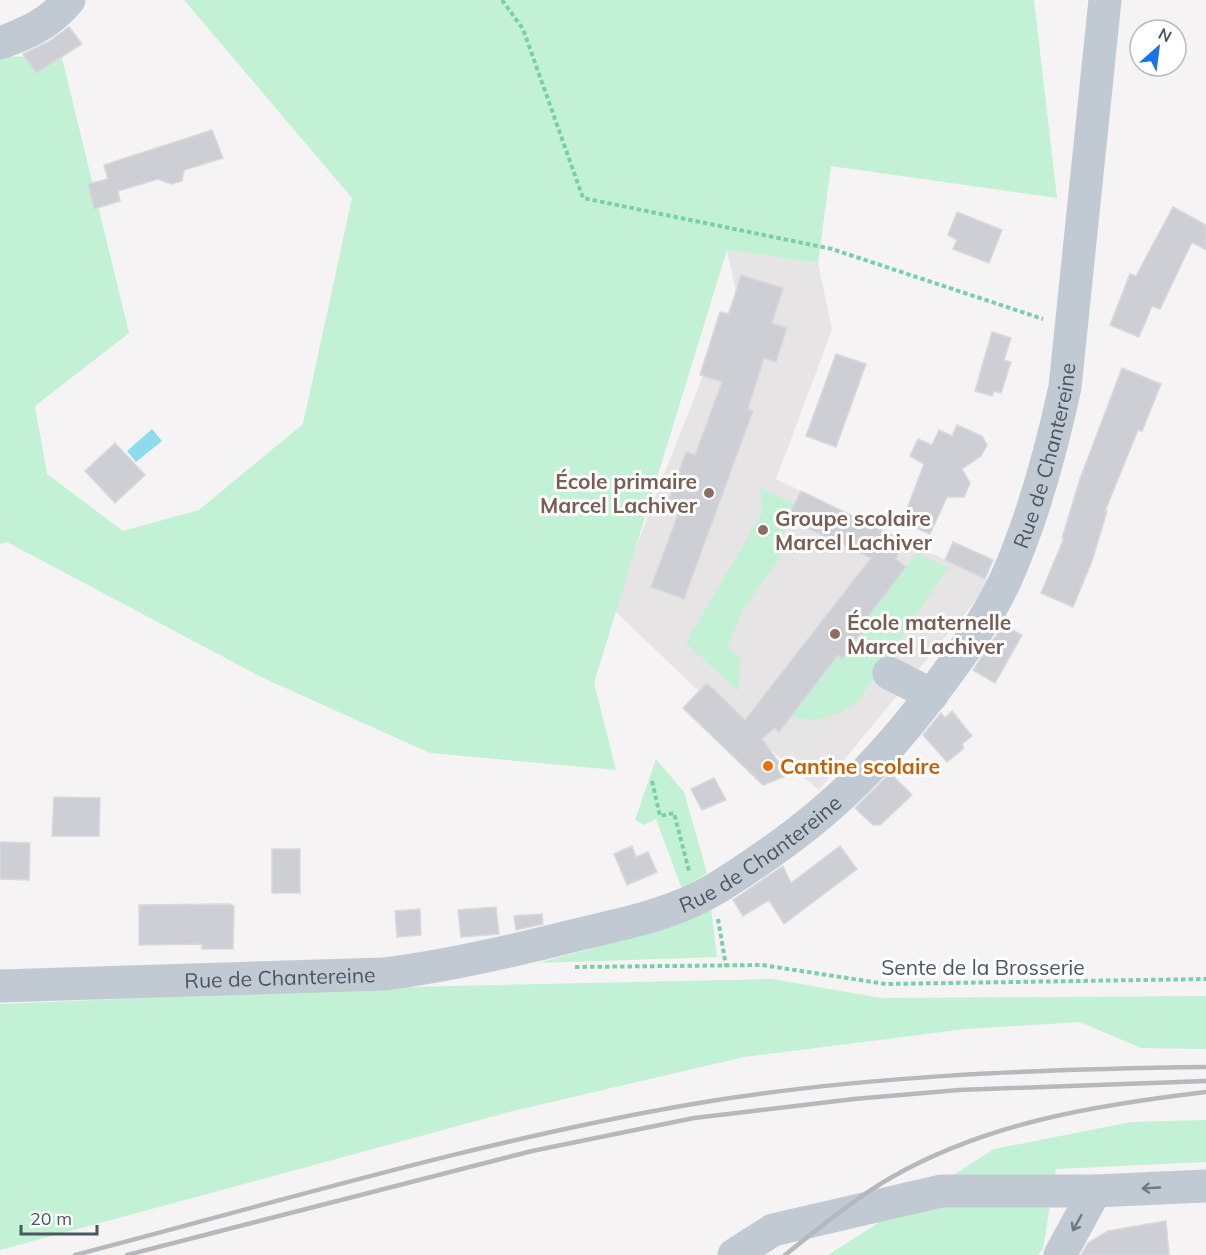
<svg xmlns="http://www.w3.org/2000/svg" width="1206" height="1255" font-family="Mulish,sans-serif">
	<style>
		.education { fill: #e6e4e5 }
		.green { fill: #c3f1d5 }
		.water { fill: #90daee }
		.building { fill: #cdcfd5; stroke: #d7d9de; stroke-width: 1.5 }
		.lines { fill: none; stroke-linecap: round; stroke-linejoin: round }
		.path { stroke: #7ad0a6; stroke-width: 4; stroke-dasharray: 4.5 3; stroke-linecap: butt }
		.minor { stroke: #c1cad2; stroke-width: 33 }
		.rail { stroke: #b5b8bd; stroke-width: 4.5 }
		.oneway { stroke: #6e7983 }
		.education-dot { fill: #8d6e63; stroke: #fff; stroke-width: 2 }
		.food-dot { fill: #e8710a; stroke: #fff; stroke-width: 2 }
		.labels { text-anchor: middle; dominant-baseline: central; stroke-width: 6; stroke-linejoin: round; paint-order: stroke }
		.street-label { font-size: 21px; fill: #4a5661; stroke: #fff }
		.education-label { font-size: 21px; font-weight: bold; fill: #785e54; stroke: #fff; text-anchor: start }
		.food-label { font-size: 21px; font-weight: bold; fill: #c56008; stroke: #fff; text-anchor: start }
	</style>
	<rect width="100%" height="100%" fill="#f5f3f3"/>
	<path class="education" d="M 727,250 L 818,263 L 832,330 L 776,479 L 991,582 L 819,790 L 691,684 L 612,608 L 736,291 Z"/>
	<path class="green" d="M 184,0 L 1034,0 L 1057,198 L 831,166 L 818,263 L 727,250 L 594,683 L 616,770 L 430,753 L 261,677 L 7,542 L 0,544 L 0,56 L 62,58 L 129,333 L 35,406 L 47,474 L 123,531 L 199,510 L 303,424 L 352,198 Z
		M 760,487 L 794,504 L 776,550 L 780,558 L 743,609 L 727,648 L 741,658 L 738,691 L 686,643 L 762,513 Z
		M 917,553 L 948,568 L 860,699 C 839,716 818,725 791,716 L 838,655 L 842,658 L 867,626 L 863,623 Z
		M 656,759 L 684,792 L 707,873 L 682,889 L 656,819 L 644,825 L 635,820 Z
		M 711,908 L 717,957 L 538,963 L 641,935 Z
		M 772,979 L 881,998 L 1206,996 L 1206,1049 L 1141,1048 L 1080,1022 L 966,1029 L 744,1057 L 513,1111 L 0,1250 L 0,1004 L 410,987 Z
		M 1206,1120 L 1206,1162 L 1056,1169 L 1043,1249 L 1038,1255 L 828,1255 L 994,1149 L 1131,1122 Z"/>
	<path class="water" d="M 152,429 L 162,441 L 136,462 L 127,451 Z"/>
	<path class="building" d="M 69,27 L 82,44 L 36,73 L 23,54 L 48,42 Z
		M 212,130 L 223,158 L 184,170 L 182,181 L 171,184 L 158,179 L 118,191 L 120,201 L 94,209 L 88,184 L 108,179 L 104,165 Z
		M 1173,207 L 1206,225 L 1206,250 L 1192,242 L 1160,309 L 1152,306 L 1139,337 L 1110,325 L 1130,274 L 1136,276 Z
		M 957,212 L 1002,230 L 989,263 L 953,249 L 957,240 L 948,235 Z
		M 741,275 L 783,288 L 772,323 L 787,328 L 776,362 L 764,358 L 748,409 L 753,411 L 684,599 L 651,587 L 681,506 L 668,501 L 686,452 L 695,455 L 722,382 L 700,375 L 720,312 L 729,314 Z
		M 992,332 L 1011,338 L 1004,360 L 1011,362 L 1001,393 L 994,391 L 992,396 L 975,391 Z
		M 836,354 L 866,364 L 836,447 L 806,436 Z
		M 1122,368 L 1161,384 L 1142,431 L 1138,430 L 1105,511 L 1107,511 L 1092,561 L 1073,607 L 1041,593 L 1064,538 L 1062,538 L 1080,479 Z
		M 957,425 L 982,436 L 987,445 L 981,456 L 962,469 L 970,483 L 964,497 L 947,497 L 930,534 L 902,522 L 924,464 L 910,456 L 918,439 L 932,445 L 939,430 L 952,436 Z
		M 115,443 L 145,475 L 115,503 L 85,471 Z
		M 801,491 L 904,541 L 896,559 L 906,567 L 863,623 L 867,626 L 842,659 L 838,655 L 779,732 L 775,728 L 762,739 L 788,775 L 763,785 L 683,708 L 707,683 L 745,720 L 871,558 L 787,519 Z
		M 953,542 L 993,560 L 985,579 L 945,560 Z
		M 1003,625 L 1022,635 L 995,683 L 973,670 Z
		M 952,711 L 972,736 L 962,744 L 964,748 L 947,762 L 923,735 L 941,713 L 945,718 Z
		M 890,773 L 912,795 L 880,825 L 873,825 L 855,808 Z
		M 714,778 L 726,800 L 702,810 L 691,789 Z
		M 54,797 L 100,798 L 99,836 L 52,836 Z
		M 0,842 L 30,843 L 29,880 L 0,879 Z
		M 632,846 L 636,857 L 648,852 L 657,872 L 627,885 L 614,854 Z
		M 840,846 L 857,869 L 784,924 L 769,900 L 743,916 L 733,900 L 783,866 L 791,883 Z
		M 272,849 L 300,849 L 300,893 L 272,893 Z
		M 229,904 L 234,906 L 233,949 L 202,949 L 202,944 L 139,945 L 139,905 Z
		M 496,907 L 499,934 L 461,937 L 458,910 Z
		M 420,909 L 421,935 L 397,937 L 395,911 Z
		M 542,914 L 543,924 L 516,930 L 514,916 Z
		M 1166,1221 L 1169,1255 L 1081,1255 L 1088,1243 L 1108,1231 Z"/>
	<g class="lines">
		<path class="path" d="M 502,0 L 523,29 L 583,198 L 832,249 L 1043,319
			M 652,781 L 660,816 L 674,813 L 689,871
			M 718,919 L 726,966
			M 575,967 L 762,965 L 886,984 L 1206,979"/>
		<g class="minor">
			<path d="M 0,43 C 28,33 50,23 69,0"/>
			<path d="M 889,673 L 932,695"/>
			<path id="s1" d="M 0,986 L 384,974 C 449,966 513,951 576,935 C 613,926 650,919 685,904 C 708,895 731,879 752,865 C 832,812 884,759 941,682 C 965,650 989,616 1006,579 C 1033,518 1051,452 1065,387 L 1105,0"/>
			<path d="M 734,1255 L 773,1230 L 941,1191 L 1095,1191 L 1206,1186"/>
			<path d="M 1060,1255 L 1095,1191"/>
		</g>
		<path class="rail" d="M 75,1255 C 278,1202 480,1141 687,1105 C 854,1076 1037,1069 1206,1067
			M 127,1255 L 532,1151 L 694,1118 L 854,1099 L 959,1090 L 1206,1081
			M 785,1255 C 819,1228 854,1199 892,1177 C 989,1122 1097,1105 1206,1092"/>
	</g>
	<defs><path id="oneway-shaft" d="M-6 0H5M1.5-3L5.5 0L1.5 3" fill="none" stroke-width="1.6" stroke-linecap="round" stroke-linejoin="round" transform="scale(1.5)"/></defs>
	<g class="oneway">
		<use href="#oneway-shaft" transform="translate(1151 1188) rotate(177)"/>
		<use href="#oneway-shaft" transform="translate(1077 1223) rotate(119)"/>
	</g>
	<g class="education-dot">
		<circle cx="709" cy="493" r="6"/>
		<circle cx="763" cy="530" r="6"/>
		<circle cx="835" cy="634" r="6"/>
	</g>
	<circle class="food-dot" cx="768" cy="766" r="6"/>
	<g class="labels">
		<g class="street-label">
			<text stroke="none"><textPath href="#s1" startOffset="1288">Rue de Chantereine</textPath></text>
			<text stroke="none"><textPath href="#s1" startOffset="784">Rue de Chantereine</textPath></text>
			<text x="983" y="967">Sente de la Brosserie</text>
			<text stroke="none"><textPath href="#s1" startOffset="280">Rue de Chantereine</textPath></text>
		</g>
		<g class="education-label">
			<text x="697" y="481" text-anchor="end">École primaire<tspan x="697" dy="24">Marcel Lachiver</tspan></text>
			<text x="775" y="518">Groupe scolaire<tspan x="775" dy="24">Marcel Lachiver</tspan></text>
			<text x="847" y="622">École maternelle<tspan x="847" dy="24">Marcel Lachiver</tspan></text>
		</g>
		<g class="food-label">
			<text x="780" y="766">Cantine scolaire</text>
		</g>
	</g>
	<g transform="translate(1158 48) rotate(28)"><circle r="28" fill="#ffffff" stroke="#b7bbc0" stroke-width="1.5"/>
	<path d="M0-4.5L10 22L0 15L-10 22Z" fill="#1a73e8"/>
	<text y="-9" font-size="16" font-weight="bold" text-anchor="middle" fill="#4a5661">N</text>
	</g>
	<path d="M21 1225v9h76v-9" fill="none" stroke="#4a5661" stroke-width="3"/>
	<text x="30" y="1225" font-size="18" fill="#4a5661" stroke="#ffffff" stroke-width="4.5" paint-order="stroke">20 m</text>
</svg>
